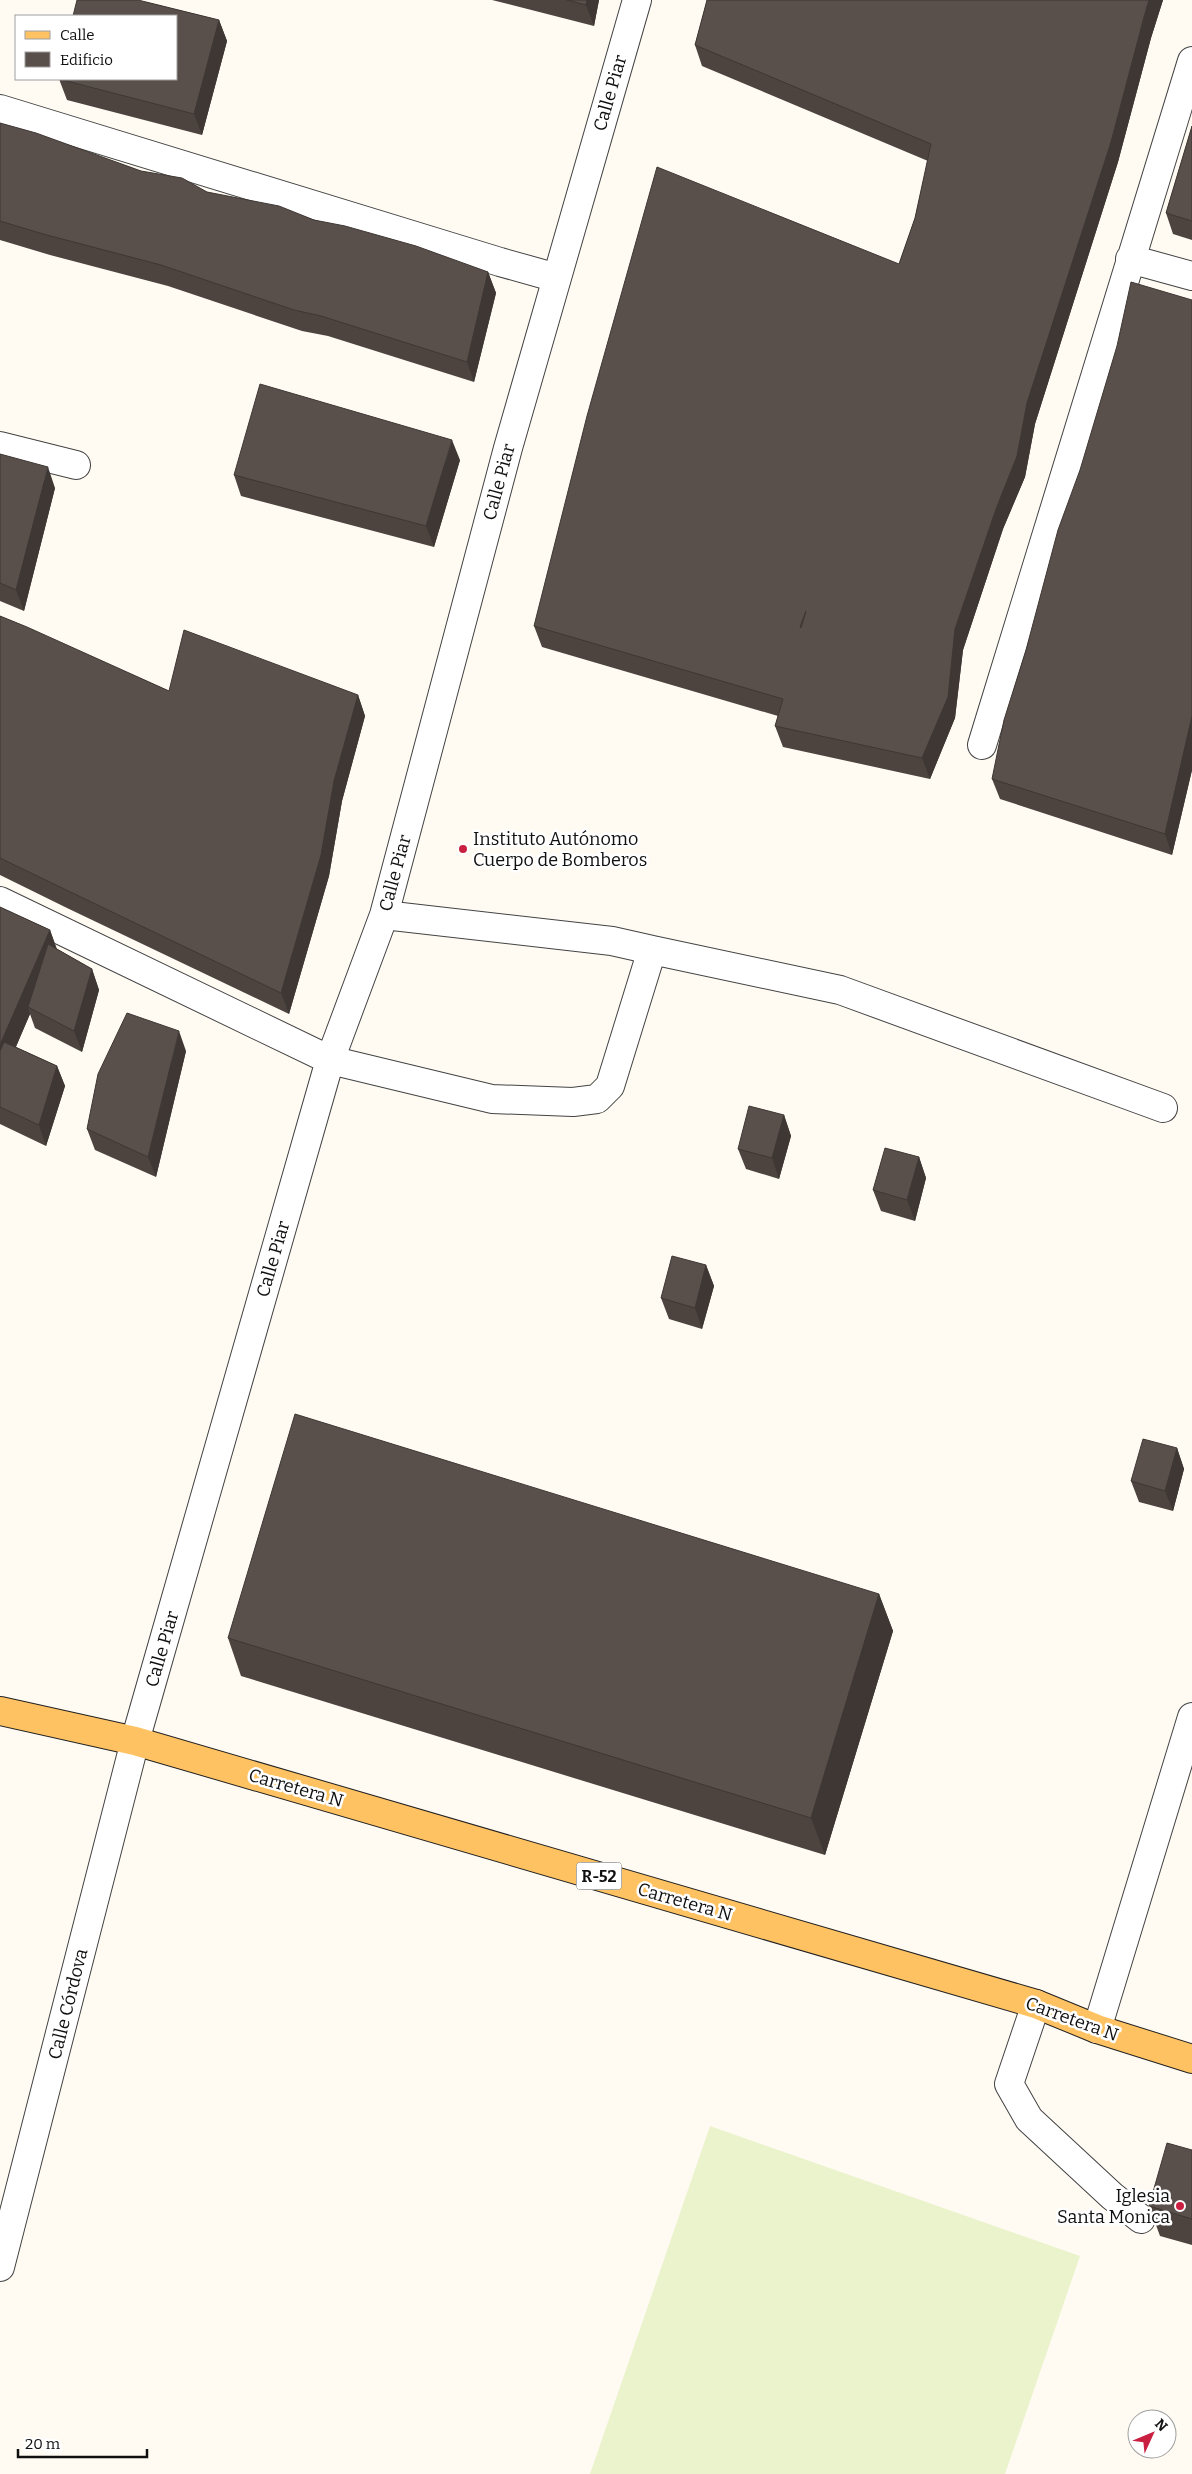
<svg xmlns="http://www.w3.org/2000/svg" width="1192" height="2474" font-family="Bitter,serif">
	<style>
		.pitch { fill: #ebf3cc }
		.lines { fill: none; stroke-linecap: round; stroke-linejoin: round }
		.minor-casing { stroke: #434343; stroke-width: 30 }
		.major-casing { stroke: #212121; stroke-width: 30 }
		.minor { stroke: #fff; stroke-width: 28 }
		.major { stroke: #ffc263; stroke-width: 28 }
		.wall { fill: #4d4440 }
		.shaded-wall { fill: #3e3734 }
		.building { fill: #594f4b; stroke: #3e3734; fill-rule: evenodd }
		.poi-dot { fill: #c91f40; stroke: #fff; stroke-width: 2 }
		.labels { text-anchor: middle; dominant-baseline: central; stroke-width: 5; stroke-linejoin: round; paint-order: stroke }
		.shield { fill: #fff; stroke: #585858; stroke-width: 1 }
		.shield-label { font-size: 16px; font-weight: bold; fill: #101010 }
		.street-label { font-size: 18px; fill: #101010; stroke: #fff }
		.poi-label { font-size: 18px; fill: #101010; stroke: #fff; text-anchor: start }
	</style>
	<rect width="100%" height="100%" fill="#fffbf3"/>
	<path class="pitch" d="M 710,2126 L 1080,2256 L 1005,2474 L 590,2474 Z"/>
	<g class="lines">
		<defs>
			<path id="minor" d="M 0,109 L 500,262 L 557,278
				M 1130,259 L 1192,276
				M 0,446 L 76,465
				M 982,745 L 1192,61
				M 0,901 L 330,1060 L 492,1099 L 573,1102 L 597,1099 L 610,1086 L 652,950 L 612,941 L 384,915
				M 652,950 L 840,990 L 1163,1108
				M 1036,2004 L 1009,2084 L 1029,2119 L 1112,2196 L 1141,2219
				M 1097,2029 L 1192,1717
				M 0,2267 L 135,1741 L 330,1060 L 384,915 L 508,448 L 637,0"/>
			<path id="major" d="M 0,1711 L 135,1741 L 1036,2004 L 1097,2029 L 1192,2059"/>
		</defs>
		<use href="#minor" class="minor-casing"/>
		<use href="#major" class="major-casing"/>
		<use href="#minor" class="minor"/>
		<use href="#major" class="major"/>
	</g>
	<path class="wall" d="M 492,0 L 599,0 L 594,26 Z
		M 707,0 L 1163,0 L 1151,38 L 1118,162 L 1035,424 L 1025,477 L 1003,529 L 963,650 L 955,718 L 930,779 L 783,747 L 775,726 L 778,716 L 542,647 L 534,626 L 899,264 L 915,218 L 928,161 L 702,66 L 695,45 Z
		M 146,2 L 219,20 L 227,41 L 202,135 L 67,100 L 59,79 Z
		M 0,123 L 141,171 L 207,192 L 314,220 L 488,272 L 496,293 L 474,382 L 328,336 L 302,331 L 168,286 L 50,255 L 0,240 Z
		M 1192,126 L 1192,240 L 1173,234 L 1166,213 Z
		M 1192,300 L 1192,770 L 1172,855 L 1000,799 L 992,779 Z
		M 0,454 L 55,488 L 24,611 L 0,601 Z
		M 460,460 L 434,547 L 241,496 L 234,475 Z
		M 0,616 L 169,691 L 358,695 L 365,716 L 342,801 L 329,876 L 289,1014 L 67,908 L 0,875 Z
		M 0,907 L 50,930 L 57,949 L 92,969 L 99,990 L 82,1052 L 35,1028 L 30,1014 L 16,1047 L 57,1066 L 65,1086 L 46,1146 L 0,1124 Z
		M 186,1051 L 156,1177 L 95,1150 L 87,1129 Z
		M 784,1115 L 791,1136 L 779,1179 L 746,1169 L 738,1149 Z
		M 919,1157 L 926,1178 L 915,1221 L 881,1211 L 873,1190 Z
		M 706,1265 L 714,1286 L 702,1329 L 669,1319 L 661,1298 Z
		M 1177,1448 L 1184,1469 L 1173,1511 L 1139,1502 L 1131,1481 Z
		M 879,1594 L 893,1631 L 825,1855 L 241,1676 L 228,1638 Z
		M 1192,2150 L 1192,2245 L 1160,2236 L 1149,2206 Z"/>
	<path class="shaded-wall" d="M 587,0 L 599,0 L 594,26 L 586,5 Z
		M 1149,0 L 1163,0 L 1151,38 L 1118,162 L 1035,424 L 1025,477 L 1003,529 L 963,650 L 955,718 L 930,779 L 922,758 L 955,629 L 1027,403 Z
		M 219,20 L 227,41 L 202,135 L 194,114 Z
		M 488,272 L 496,293 L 474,382 L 467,362 Z
		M 452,440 L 460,460 L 434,547 L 426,526 Z
		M 48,467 L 55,488 L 24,611 L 16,590 Z
		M 358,695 L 365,716 L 342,801 L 329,876 L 289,1014 L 281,993 L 334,781 Z
		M 1192,716 L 1192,770 L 1172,855 L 1165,834 Z
		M 50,930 L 57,951 L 28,1007 L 30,1014 L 0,1083 L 0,1045 Z
		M 92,969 L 99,990 L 82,1052 L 74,1031 Z
		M 179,1031 L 186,1051 L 156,1177 L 148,1157 Z
		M 57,1066 L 65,1086 L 46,1146 L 39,1125 Z
		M 784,1115 L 791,1136 L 779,1179 L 772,1158 Z
		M 919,1157 L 926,1178 L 915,1221 L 907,1200 Z
		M 706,1265 L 714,1286 L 702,1329 L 695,1308 Z
		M 1177,1448 L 1184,1469 L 1173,1511 L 1165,1491 Z
		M 879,1594 L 893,1631 L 825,1855 L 811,1818 Z"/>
	<path class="building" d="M 77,0 L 138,0 L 219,20 L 194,114 L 59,79 L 176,79 L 176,16 L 73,16 Z
		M 567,0 L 587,0 L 586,5 Z
		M 707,0 L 1149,0 L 1144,17 L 1111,142 L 1027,403 L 1017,456 L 996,509 L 955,629 L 948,697 L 922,758 L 775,726 L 783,699 L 534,626 L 587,416 L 657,167 L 899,264 L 915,218 L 931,144 L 695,45 ZM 806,611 L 801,628 L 800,627 Z
		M 0,123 L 36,133 L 141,171 L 182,178 L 207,192 L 279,206 L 314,220 L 345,226 L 416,246 L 488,272 L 467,362 L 321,316 L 294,310 L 161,265 L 43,234 L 0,221 Z
		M 1192,126 L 1192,221 L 1166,213 Z
		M 1131,282 L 1192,300 L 1192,716 L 1165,834 L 992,779 L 1004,720 L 1026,650 L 1058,530 L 1080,470 L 1117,346 Z
		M 260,384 L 452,440 L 426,526 L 234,475 Z
		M 0,454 L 48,467 L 16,590 L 0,583 Z
		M 0,616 L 27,627 L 169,691 L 184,630 L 358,695 L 334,781 L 321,855 L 281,993 L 60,887 L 0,858 Z
		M 0,907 L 50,930 L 0,1045 Z
		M 48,944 L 92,969 L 74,1031 L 28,1007 Z
		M 127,1013 L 179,1031 L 148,1157 L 87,1129 L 98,1074 Z
		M 4,1042 L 57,1066 L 39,1125 L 0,1107 L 0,1051 Z
		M 749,1106 L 784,1115 L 772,1158 L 738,1149 Z
		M 885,1148 L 919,1157 L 907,1200 L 873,1190 Z
		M 672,1256 L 706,1265 L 695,1308 L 661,1298 Z
		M 295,1414 L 879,1594 L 811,1818 L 228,1638 Z
		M 1143,1439 L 1177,1448 L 1165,1491 L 1131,1481 Z
		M 1167,2143 L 1192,2150 L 1192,2219 L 1149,2206 Z"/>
	<g class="poi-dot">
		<circle cx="463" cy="849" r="5"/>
		<circle cx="1180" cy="2206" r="5"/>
	</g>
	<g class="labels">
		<rect class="shield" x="576.5" y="1862.5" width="45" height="27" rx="4"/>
		<g class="shield-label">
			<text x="599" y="1876">R-52</text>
		</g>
		<g class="street-label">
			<text transform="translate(610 93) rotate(-74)">Calle Piar</text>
			<text transform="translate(499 482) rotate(-75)">Calle Piar</text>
			<text transform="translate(395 873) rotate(-75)">Calle Piar</text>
			<text transform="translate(273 1259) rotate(-74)">Calle Piar</text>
			<text transform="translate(162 1649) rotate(-74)">Calle Piar</text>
			<text transform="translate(296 1788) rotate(16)">Carretera N</text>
			<text transform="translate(685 1902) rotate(16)">Carretera N</text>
			<text transform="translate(68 2004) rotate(-76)">Calle Córdova</text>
			<text transform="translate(1072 2019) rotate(20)">Carretera N</text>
		</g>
		<g class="poi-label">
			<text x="473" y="839">Instituto Autónomo<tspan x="473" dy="21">Cuerpo de Bomberos</tspan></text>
			<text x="1170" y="2196" text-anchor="end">Iglesia<tspan x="1170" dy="21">Santa Monica</tspan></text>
		</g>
	</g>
	<rect x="15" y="15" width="162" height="65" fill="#ffffff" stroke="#9f9f9f"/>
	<rect x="25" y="31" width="25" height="8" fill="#ffc263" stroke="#9f9f9f"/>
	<text x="60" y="40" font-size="15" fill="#101010">Calle</text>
	<rect x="25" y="52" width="25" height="15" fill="#594f4b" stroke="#9f9f9f"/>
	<text x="60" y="65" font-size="15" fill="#101010">Edificio</text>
	<g transform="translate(1152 2434) rotate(46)"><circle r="24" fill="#ffffff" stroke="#9f9f9f"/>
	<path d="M0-4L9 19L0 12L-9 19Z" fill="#c91f40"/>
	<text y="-8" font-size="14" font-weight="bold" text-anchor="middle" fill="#101010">N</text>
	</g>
	<path d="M18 2449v8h129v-8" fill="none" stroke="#101010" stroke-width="2.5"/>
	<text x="25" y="2449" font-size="15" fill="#101010" stroke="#ffffff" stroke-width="4" paint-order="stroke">20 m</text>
</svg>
